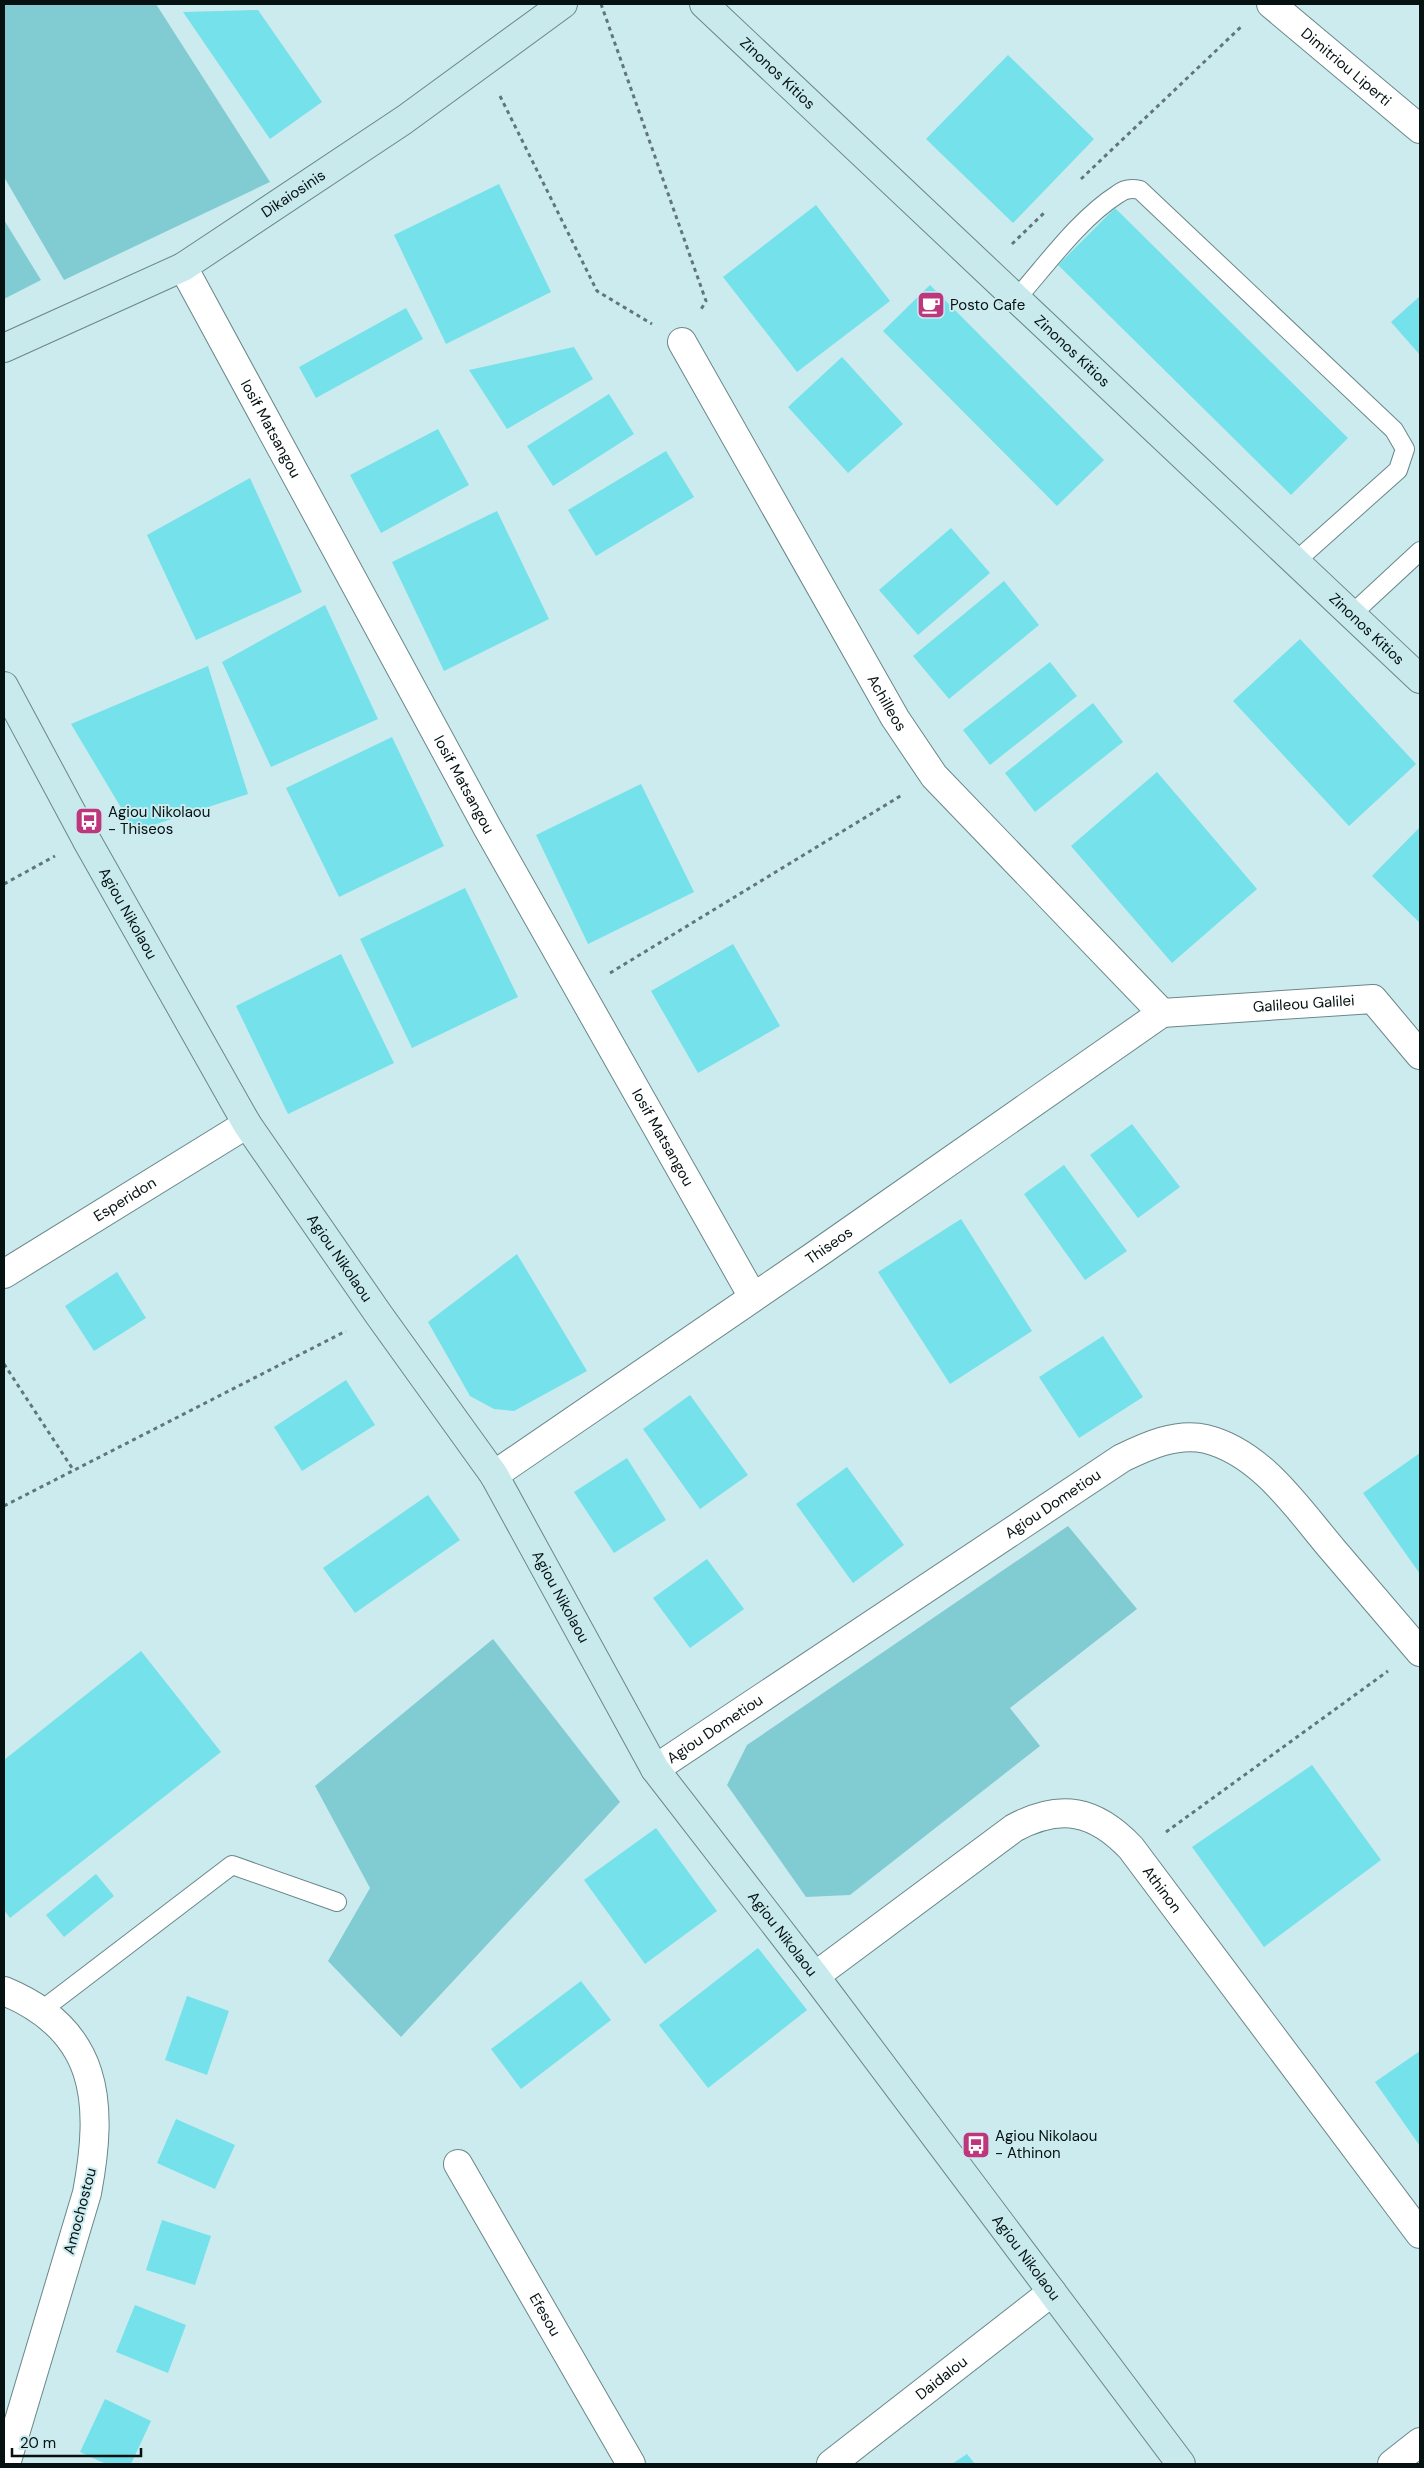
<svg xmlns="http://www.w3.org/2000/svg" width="1424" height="2468" font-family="'DM Sans',sans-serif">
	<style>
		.green { fill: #81ccd3 }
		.building { fill: #74e1eb }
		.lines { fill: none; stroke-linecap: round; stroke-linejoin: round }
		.lane-casing { stroke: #6a8789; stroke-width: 20 }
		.street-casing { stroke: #6a8789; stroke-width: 30 }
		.secondary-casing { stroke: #6a8789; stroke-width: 30 }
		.path { stroke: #617678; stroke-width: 3; stroke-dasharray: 4 4; stroke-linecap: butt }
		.lane { stroke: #fff; stroke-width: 18 }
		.street { stroke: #fff; stroke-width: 28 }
		.secondary { stroke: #c8eaed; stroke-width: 28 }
		.labels { text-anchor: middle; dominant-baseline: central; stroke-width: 4; stroke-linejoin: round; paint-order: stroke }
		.street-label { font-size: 15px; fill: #061112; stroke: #ccebee }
		.poi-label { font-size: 15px; fill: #061112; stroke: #ccebee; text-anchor: start }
	</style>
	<rect width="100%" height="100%" fill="#ccebee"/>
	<path class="green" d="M 4,4 L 156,4 L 270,182 L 64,280 L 4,177 Z
		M 4,220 L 41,280 L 4,299 Z
		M 1068,1526 L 1137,1609 L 1010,1708 L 1040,1746 L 850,1895 L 806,1897 L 727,1785 L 747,1745 Z
		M 493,1639 L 620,1802 L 401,2037 L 328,1961 L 370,1888 L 315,1786 Z"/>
	<path class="building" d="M 258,10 L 322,102 L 270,139 L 183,12 Z
		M 1008,55 L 1094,139 L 1013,223 L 926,139 Z
		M 499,184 L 551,292 L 446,344 L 394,235 Z
		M 816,205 L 890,301 L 797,372 L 723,277 Z
		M 1115,208 L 1348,438 L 1291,495 L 1058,265 Z
		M 930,285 L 1104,460 L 1057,506 L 883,331 Z
		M 1420,296 L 1420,355 L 1391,322 Z
		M 406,308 L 423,339 L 316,398 L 299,367 Z
		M 574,347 L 593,379 L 507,429 L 469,370 Z
		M 842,357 L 903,424 L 848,473 L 788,407 Z
		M 609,394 L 634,434 L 553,486 L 527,446 Z
		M 438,429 L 469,485 L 381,533 L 350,475 Z
		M 666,451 L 694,497 L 596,556 L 568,510 Z
		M 250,478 L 302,592 L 196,640 L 147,535 Z
		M 497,511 L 549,619 L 444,671 L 392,562 Z
		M 951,528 L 990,573 L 918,635 L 879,590 Z
		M 1004,581 L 1039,625 L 949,699 L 913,656 Z
		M 325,605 L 378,719 L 271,767 L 222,662 Z
		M 1300,639 L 1416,764 L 1349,826 L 1233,701 Z
		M 1050,662 L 1077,696 L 990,765 L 963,730 Z
		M 208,666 L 248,794 L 135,831 L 71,724 Z
		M 1093,703 L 1123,742 L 1035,812 L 1005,773 Z
		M 392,737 L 444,846 L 339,897 L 286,788 Z
		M 1157,772 L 1257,889 L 1172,963 L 1071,846 Z
		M 641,784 L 694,892 L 588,944 L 536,835 Z
		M 1420,827 L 1420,923 L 1372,876 Z
		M 465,888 L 518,997 L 412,1048 L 360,939 Z
		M 733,944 L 780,1026 L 698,1073 L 651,991 Z
		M 341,954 L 394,1063 L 288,1114 L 236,1006 Z
		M 1132,1124 L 1180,1187 L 1138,1218 L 1090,1155 Z
		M 1064,1165 L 1127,1251 L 1085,1280 L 1024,1194 Z
		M 961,1219 L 1032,1331 L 950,1384 L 878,1272 Z
		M 517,1254 L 587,1371 L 514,1411 L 494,1409 L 470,1396 L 428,1322 Z
		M 117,1272 L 146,1318 L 94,1351 L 65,1306 Z
		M 1103,1336 L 1143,1397 L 1079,1438 L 1039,1377 Z
		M 346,1380 L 375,1425 L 302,1471 L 274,1427 Z
		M 690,1395 L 748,1475 L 700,1509 L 643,1429 Z
		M 1420,1453 L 1420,1574 L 1363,1493 Z
		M 627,1458 L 666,1520 L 614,1553 L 574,1492 Z
		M 847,1467 L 904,1545 L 853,1583 L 796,1504 Z
		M 428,1495 L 460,1540 L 355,1613 L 323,1568 Z
		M 707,1559 L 744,1609 L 690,1648 L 653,1598 Z
		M 141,1651 L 221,1752 L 10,1918 L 4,1910 L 4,1760 Z
		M 1312,1765 L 1381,1860 L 1264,1947 L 1192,1847 Z
		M 656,1828 L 717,1911 L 645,1964 L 584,1880 Z
		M 96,1874 L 114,1896 L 64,1937 L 46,1915 Z
		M 758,1948 L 807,2010 L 708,2088 L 659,2025 Z
		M 581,1981 L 611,2020 L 521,2089 L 491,2049 Z
		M 187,1996 L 229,2011 L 207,2075 L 165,2060 Z
		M 1420,2051 L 1420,2146 L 1375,2082 Z
		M 176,2119 L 235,2145 L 215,2189 L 157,2163 Z
		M 162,2220 L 211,2236 L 195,2285 L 146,2270 Z
		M 135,2305 L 186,2325 L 168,2373 L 116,2352 Z
		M 105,2399 L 151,2421 L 131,2464 L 106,2464 L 80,2452 Z
		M 967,2454 L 975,2464 L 952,2464 Z"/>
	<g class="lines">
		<defs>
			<path id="lane" d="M 1017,298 C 1047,264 1080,218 1118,194 C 1124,189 1132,188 1140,190 L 1394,430 L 1405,449 L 1398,470 L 1296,561
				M 1352,614 L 1420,551
				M 42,2010 L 232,1865 L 337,1902"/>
			<g id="street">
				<path id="s1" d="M 1271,4 L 1420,129"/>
				<path id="s2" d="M 183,267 L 487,827 L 753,1297"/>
				<path id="s3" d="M 682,342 L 895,718 L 934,776 L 1162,1013"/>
				<path id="s4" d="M 1162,1013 L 1373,999 L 1420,1055"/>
				<path id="s5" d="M 4,1274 L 247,1124"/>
				<path id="s6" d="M 494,1475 L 814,1256 L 1162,1013"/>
				<path id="s7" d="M 655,1769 L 1122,1458 C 1147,1446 1177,1432 1206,1439 C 1262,1453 1298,1509 1333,1550 C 1362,1584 1391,1618 1420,1652"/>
				<path id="s8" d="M 815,1976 L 1014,1828 C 1061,1803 1095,1810 1131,1848 L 1420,2234"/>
				<path d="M 4,1991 C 99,2030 104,2102 87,2193 L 6,2464"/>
				<path id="s9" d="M 458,2164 L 631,2464"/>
				<path id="s10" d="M 831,2464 L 1052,2292"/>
				<path d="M 1392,2464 L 1420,2442"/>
			</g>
			<g id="secondary">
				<path id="s11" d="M 704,4 L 1420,679"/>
				<path id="s12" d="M 4,348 L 183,267 L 404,120 L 563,4"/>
				<path id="s13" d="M 4,686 L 86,839 L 247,1124 L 379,1315 L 494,1475 L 655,1769 L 815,1976 L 1181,2464"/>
			</g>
		</defs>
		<use href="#lane" class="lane-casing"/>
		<use href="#street" class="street-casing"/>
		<use href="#secondary" class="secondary-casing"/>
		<path class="path" d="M 601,4 L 706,301 L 700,311
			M 500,96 L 597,291 L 652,324
			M 1081,179 L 1243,25
			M 1012,244 L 1045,212
			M 4,884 L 55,856
			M 610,973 L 902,795
			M 4,1364 L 74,1471
			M 4,1506 L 346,1331
			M 1166,1832 L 1388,1671"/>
		<use href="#lane" class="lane"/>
		<use href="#street" class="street"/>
		<use href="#secondary" class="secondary"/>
	</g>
	<defs>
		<symbol id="cafe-square" viewBox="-11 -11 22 22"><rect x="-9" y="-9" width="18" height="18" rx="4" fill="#bc377b" stroke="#ccebee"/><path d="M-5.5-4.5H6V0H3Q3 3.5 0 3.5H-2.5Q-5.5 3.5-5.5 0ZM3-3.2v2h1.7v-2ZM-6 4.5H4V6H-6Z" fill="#fff"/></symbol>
		<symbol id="bus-square" viewBox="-11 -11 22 22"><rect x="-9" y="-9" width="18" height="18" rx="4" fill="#bc377b" stroke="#ccebee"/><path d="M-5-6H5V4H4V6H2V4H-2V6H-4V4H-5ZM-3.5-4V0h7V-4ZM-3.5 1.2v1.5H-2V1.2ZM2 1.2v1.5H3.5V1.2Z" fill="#fff"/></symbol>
	</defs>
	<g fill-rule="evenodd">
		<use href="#cafe-square" x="915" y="289" width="32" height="32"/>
		<use href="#bus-square" x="73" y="805" width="32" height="32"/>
		<use href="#bus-square" x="960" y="2129" width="32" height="32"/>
	</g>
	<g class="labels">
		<g class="street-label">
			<text stroke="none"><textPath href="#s1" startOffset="98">Dimitriou Liperti</textPath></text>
			<text stroke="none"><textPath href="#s11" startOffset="101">Zinonos Kitios</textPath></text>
			<text stroke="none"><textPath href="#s12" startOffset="329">Dikaiosinis</textPath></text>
			<text stroke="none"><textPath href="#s11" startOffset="506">Zinonos Kitios</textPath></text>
			<text stroke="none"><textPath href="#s2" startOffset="184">Iosif Matsangou</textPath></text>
			<text stroke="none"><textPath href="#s11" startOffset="911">Zinonos Kitios</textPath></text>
			<text stroke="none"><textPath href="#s3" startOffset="415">Achilleos</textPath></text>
			<text stroke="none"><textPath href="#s2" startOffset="589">Iosif Matsangou</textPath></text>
			<text stroke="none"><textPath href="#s13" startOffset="259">Agiou Nikolaou</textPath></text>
			<text stroke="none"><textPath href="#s4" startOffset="142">Galileou Galilei</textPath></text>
			<text stroke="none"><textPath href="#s2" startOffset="994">Iosif Matsangou</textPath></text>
			<text stroke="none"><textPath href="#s5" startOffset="142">Esperidon</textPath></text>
			<text stroke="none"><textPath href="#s6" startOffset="406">Thiseos</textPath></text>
			<text stroke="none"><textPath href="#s13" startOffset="664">Agiou Nikolaou</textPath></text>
			<text stroke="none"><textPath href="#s7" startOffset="478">Agiou Dometiou</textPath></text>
			<text stroke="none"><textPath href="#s13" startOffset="1069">Agiou Nikolaou</textPath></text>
			<text stroke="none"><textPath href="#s7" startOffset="72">Agiou Dometiou</textPath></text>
			<text stroke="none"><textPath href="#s8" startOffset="430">Athinon</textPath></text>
			<text stroke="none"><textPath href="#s13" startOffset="1474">Agiou Nikolaou</textPath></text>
			<text transform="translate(80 2211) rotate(-75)">Amochostou</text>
			<text stroke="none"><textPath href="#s13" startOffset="1879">Agiou Nikolaou</textPath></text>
			<text stroke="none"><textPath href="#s9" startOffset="174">Efesou</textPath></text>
			<text stroke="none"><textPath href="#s10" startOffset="140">Daidalou</textPath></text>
		</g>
		<g class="poi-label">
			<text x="950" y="305">Posto Cafe</text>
			<text x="108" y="812">Agiou Nikolaou<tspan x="108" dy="17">- Thiseos</tspan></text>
			<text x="995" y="2136">Agiou Nikolaou<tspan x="995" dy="17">- Athinon</tspan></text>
		</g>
	</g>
	<rect width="1424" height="2468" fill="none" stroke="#061112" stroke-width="10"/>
	<path d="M12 2448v8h129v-8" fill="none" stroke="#061112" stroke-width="2.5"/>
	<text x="20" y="2448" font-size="15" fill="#061112" stroke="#ccebee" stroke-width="4" paint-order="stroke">20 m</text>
</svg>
